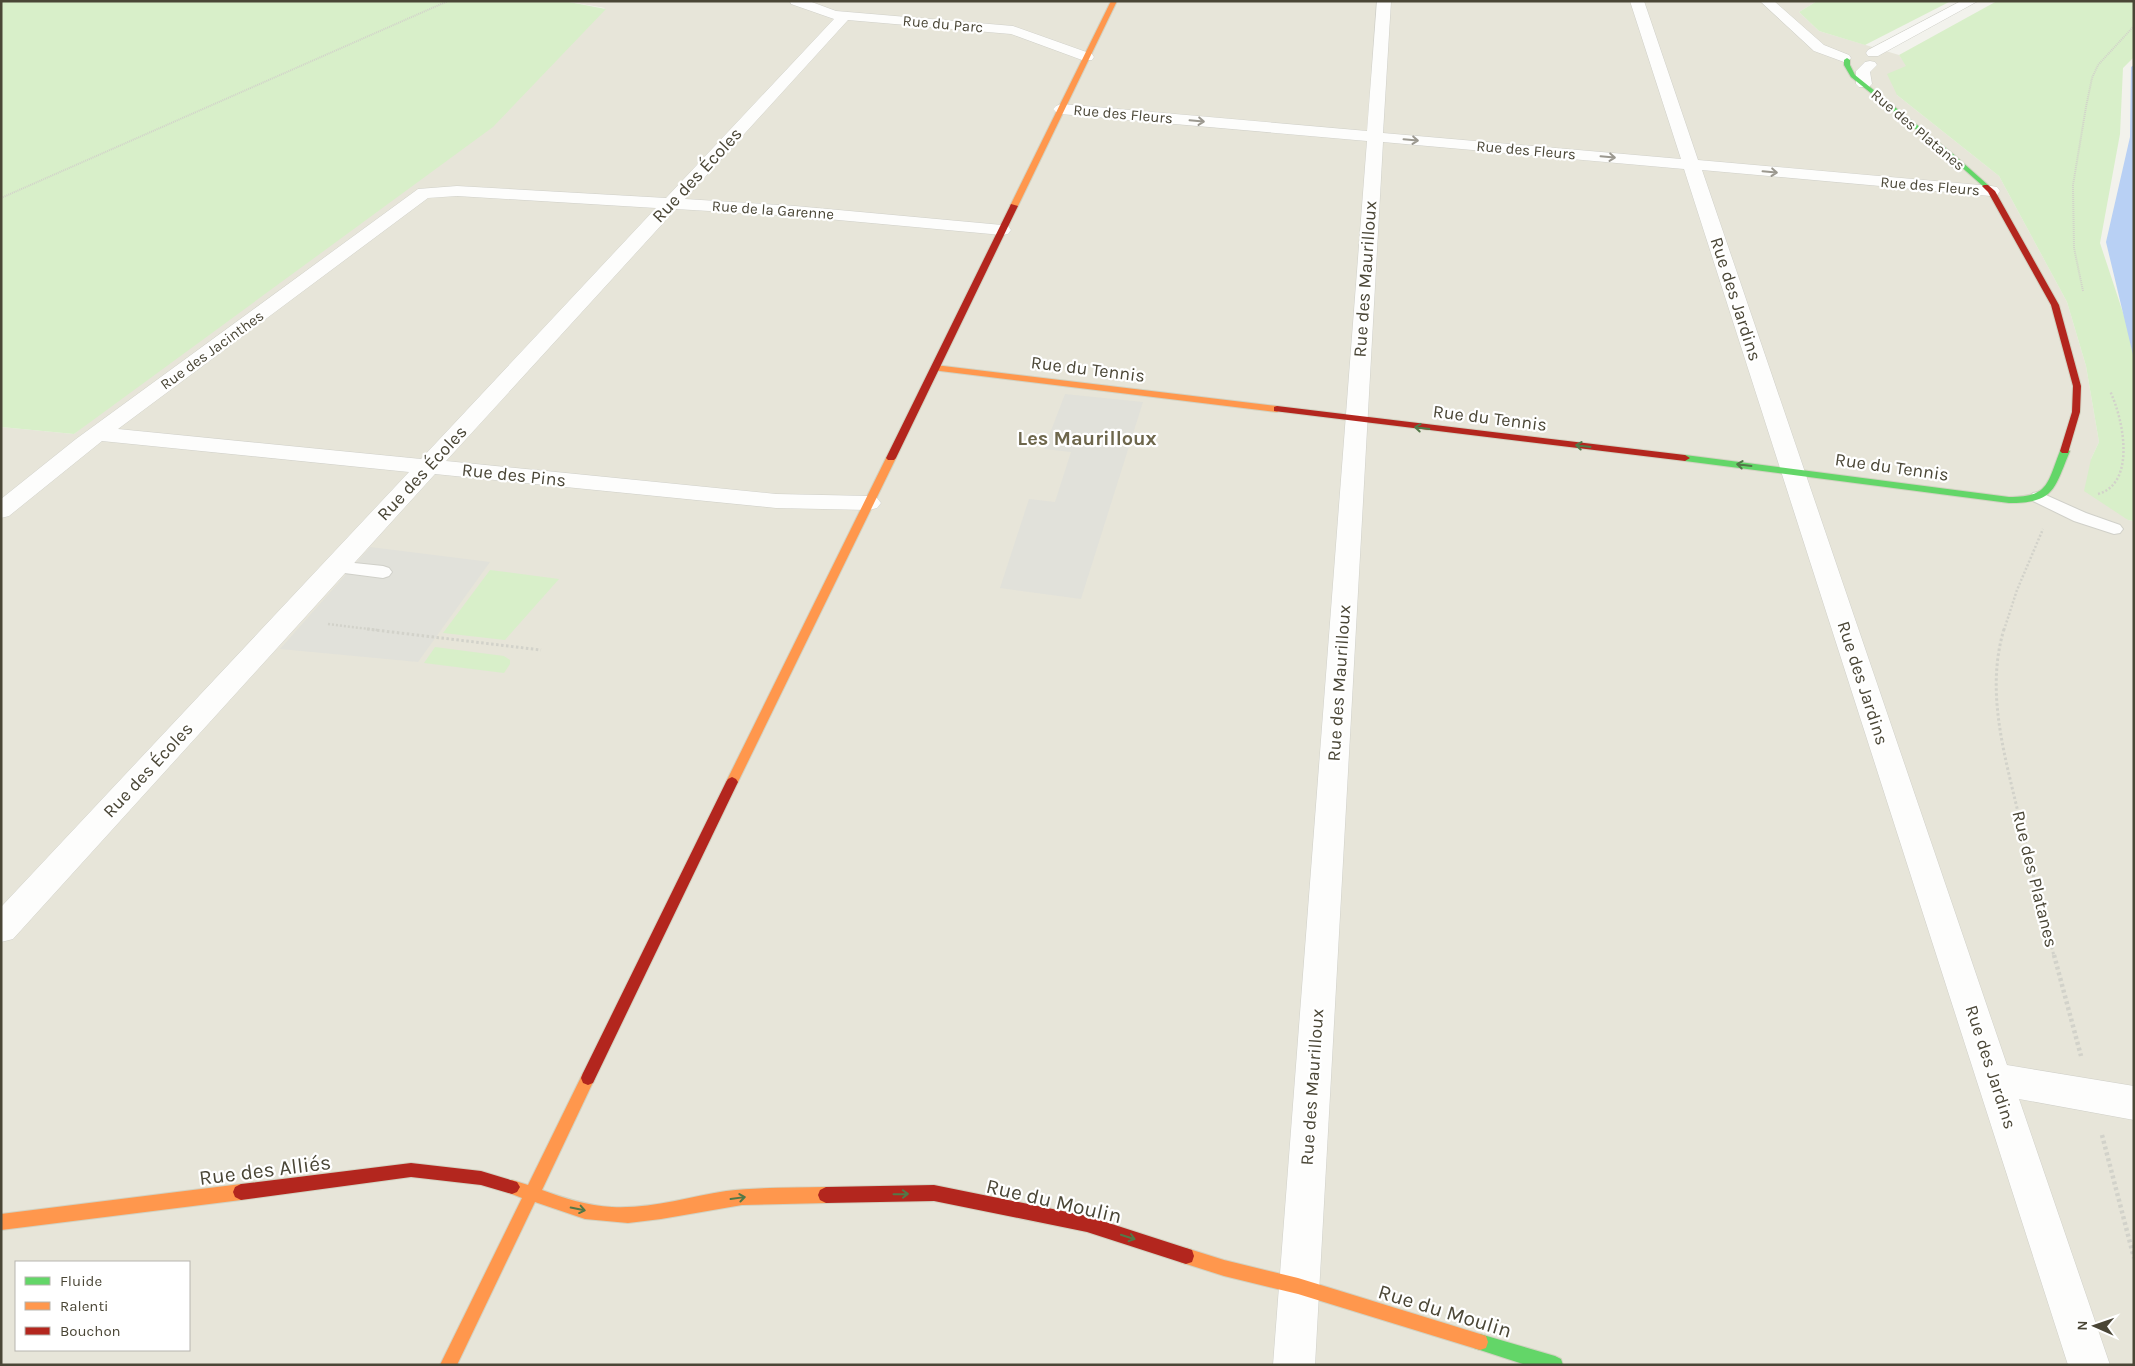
<svg xmlns="http://www.w3.org/2000/svg" width="2135" height="1366" font-family="Karla,sans-serif">
	<style>
		.residential { fill: #e7e5d9; fill-rule: evenodd }
		.green { fill: #d8efc9 }
		.parking { fill: #e1e1da }
		.water { fill: #b8d0f4 }
		.lines { fill: none; stroke-linecap: round; stroke-linejoin: round }
		.lane-casing { stroke: #d0d0c9; stroke-width: 2 }
		.street-casing { stroke: #d0d0c9; stroke-width: 1 }
		.fast-casing { stroke: #d2d2c2; stroke-width: 2 }
		.slow-casing { stroke: #d2d2c2; stroke-width: 2 }
		.jam-casing { stroke: #d2d2c2; stroke-width: 2 }
		.path-far3 { stroke: #d2d2ca; stroke-width: 2; stroke-dasharray: 1 1; stroke-linecap: butt }
		.path-far2 { stroke: #d2d2ca; stroke-width: 2.5; stroke-dasharray: 2 2; stroke-linecap: butt }
		.path-far1 { stroke: #d2d2ca; stroke-width: 3; stroke-dasharray: 2.5 2.5; stroke-linecap: butt }
		.path { stroke: #d2d2ca; stroke-width: 4.5; stroke-dasharray: 3 3; stroke-linecap: butt }
		.lane { fill: #fdfdfc; fill-rule: evenodd }
		.street { fill: #fdfdfc; fill-rule: evenodd }
		.fast { fill: #63d668; fill-rule: evenodd }
		.slow { fill: #ff974d; fill-rule: evenodd }
		.jam { fill: #b3261e; fill-rule: evenodd }
		.oneway { stroke: #9b988f }
		.oneway2 { stroke: #537848 }
		.labels { text-anchor: middle; dominant-baseline: central; stroke-width: 4.5; stroke-linejoin: round; paint-order: stroke }
		.far-street-label { font-size: 15px; fill: #4a4636; stroke: #fff }
		.street-label { font-size: 18px; fill: #4a4636; stroke: #fff }
		.quarter-label { font-size: 20px; font-weight: bold; fill: #6e674c; stroke: #fff }
		.near-street-label { font-size: 21px; fill: #4a4636; stroke: #fff }
	</style>
	<rect width="100%" height="100%" fill="#f2f2ec"/>
	<path class="residential" d="M 564,1 L 1817,1 L 1799,12 L 1819,31 L 1899,55 L 1907,66 L 1897,95 L 1999,176 L 2067,302 L 2086,366 L 2099,442 L 2091,459 L 2128,520 L 2134,521 L 2134,1365 L 1,1365 L 1,427 L 74,434 L 605,8 ZM 16,1262 L 189,1262 L 189,1350 L 16,1350 Z"/>
	<path class="green" d="M 1,1 L 564,1 L 606,9 L 493,127 L 74,434 L 1,427 Z
		M 1817,1 L 1951,1 L 1865,45 L 1819,31 L 1799,12 Z
		M 1997,1 L 2134,1 L 2134,57 L 2123,68 L 2120,134 L 2100,243 L 2134,346 L 2134,521 L 2128,520 L 2084,491 L 2091,459 L 2099,442 L 2086,366 L 2067,302 L 1999,176 L 1897,95 L 1887,74 L 1906,66 L 1899,55 Z
		M 490,570 L 559,579 L 505,640 L 443,633 Z
		M 435,647 L 504,656 L 510,660 L 510,664 L 504,673 L 424,663 Z"/>
	<path class="parking" d="M 1065,394 L 1143,402 L 1081,599 L 1000,588 L 1029,499 L 1055,502 L 1071,452 L 1044,449 Z
		M 370,547 L 490,562 L 418,662 L 280,649 Z"/>
	<path class="water" d="M 2134,65 L 2134,359 L 2106,242 L 2130,137 L 2131,67 Z"/>
	<g class="lines">
		<defs>
			<path id="lane" d="M 2039,492 L 2086,513 L 2120,525 L 2123,529 L 2120,533 L 2114,534 L 2074,521 L 2033,501 L 2030,497 L 2033,493 Z
				M 335,561 L 383,566 L 389,568 L 392,572 L 389,576 L 383,578 L 329,571 L 326,567 L 329,563 Z"/>
			<path id="street" d="M 790,1 L 809,1 L 836,11 L 1013,26 L 1092,54 L 1094,57 L 1092,60 L 1082,60 L 1011,34 L 848,20 L 685,199 L 795,206 L 1002,225 L 1008,226 L 1011,230 L 1008,234 L 1002,235 L 795,216 L 676,209 L 446,461 L 776,494 L 869,496 L 877,498 L 881,503 L 877,508 L 869,510 L 776,508 L 435,474 L 13,939 L 1,942 L 1,907 L 409,472 L 102,441 L 9,516 L 1,518 L 1,499 L 76,439 L 418,189 L 457,186 L 666,198 L 834,19 L 791,4 ZM 457,196 L 656,208 L 421,459 L 118,429 L 428,198 Z
				M 1377,1 L 1391,1 L 1383,133 L 1681,159 L 1630,1 L 1644,1 L 1698,160 L 1991,186 L 1997,187 L 2000,191 L 1997,195 L 1991,196 L 1702,170 L 2007,1065 L 2134,1086 L 2134,1120 L 2019,1099 L 2110,1365 L 2068,1365 L 1684,169 L 1383,142 L 1315,1365 L 1273,1365 L 1367,141 L 1061,114 L 1056,112 L 1053,109 L 1056,106 L 1061,104 L 1367,131 Z
				M 1760,1 L 1774,1 L 1824,45 L 1849,55 L 1851,58 L 1849,61 L 1844,62 L 1814,51 Z
				M 1961,1 L 1978,1 L 1878,56 L 1868,56 L 1866,53 L 1868,50 Z
				M 1870,61 L 1875,62 L 1877,65 L 1870,72 L 1872,84 L 1869,87 L 1859,87 L 1856,84 L 1856,71 L 1865,62 Z"/>
			<path id="fast" d="M 1847,58 L 1850,60 L 1850,65 L 1855,75 L 1953,154 L 1988,185 L 1988,187 L 1984,187 L 1949,156 L 1851,77 L 1844,65 L 1844,60 Z
				M 2065,448 L 2070,451 C 2054,489 2055,503 2009,503 L 1685,461 L 1680,458 L 1685,455 L 2009,497 C 2049,497 2047,484 2060,451 Z
				M 1480,1334 L 1555,1356 L 1561,1359 L 1563,1365 L 1526,1365 L 1480,1350 L 1474,1348 L 1472,1342 L 1474,1336 Z"/>
			<path id="slow" d="M 1111,1 L 1117,1 L 1018,206 L 1011,208 L 1010,206 Z
				M 935,365 L 1277,406 L 1281,409 L 1277,412 L 932,370 L 932,366 Z
				M 891,455 L 896,458 L 738,782 L 736,785 L 728,785 L 726,782 L 886,458 Z
				M 588,1071 L 593,1073 L 595,1078 L 542,1190 C 564,1198 588,1206 612,1207 C 651,1209 688,1197 726,1191 C 759,1187 793,1188 826,1187 L 832,1190 L 834,1195 L 832,1200 L 826,1203 L 742,1205 L 661,1219 L 628,1223 L 585,1219 L 535,1202 L 457,1365 L 440,1365 L 522,1198 L 507,1192 L 504,1187 L 507,1182 L 512,1180 L 528,1185 L 583,1073 Z
				M 241,1184 L 247,1187 L 249,1192 L 247,1197 L 241,1200 L 1,1230 L 1,1214 Z
				M 1186,1248 L 1224,1260 L 1298,1278 L 1480,1334 L 1486,1336 L 1488,1342 L 1486,1348 L 1480,1350 L 1298,1294 L 1224,1276 L 1180,1262 L 1178,1256 L 1180,1250 Z"/>
			<path id="jam" d="M 1984,185 L 1988,185 L 1995,191 L 2059,305 L 2081,386 L 2080,412 L 2068,453 L 2062,453 L 2060,451 L 2072,412 L 2073,386 L 2051,305 L 1988,192 L 1982,186 Z
				M 1011,204 L 1018,206 L 896,458 L 894,460 L 888,460 L 886,458 Z
				M 1277,406 L 1685,455 L 1690,458 L 1685,461 L 1274,411 L 1274,407 Z
				M 732,777 L 736,779 L 738,782 L 593,1083 L 588,1085 L 583,1083 L 581,1078 L 583,1073 L 726,782 L 728,779 Z
				M 411,1163 L 481,1171 L 517,1182 L 520,1187 L 517,1192 L 512,1194 L 481,1185 L 411,1177 L 241,1200 L 235,1197 L 233,1192 L 235,1187 L 241,1184 Z
				M 934,1185 L 1087,1216 L 1186,1248 L 1192,1250 L 1194,1256 L 1192,1262 L 1186,1264 L 1087,1232 L 934,1201 L 826,1203 L 820,1200 L 818,1195 L 820,1190 L 826,1187 Z"/>
		</defs>
		<use href="#lane" class="lane-casing"/>
		<use href="#street" class="street-casing"/>
		<use href="#fast" class="fast-casing"/>
		<use href="#slow" class="slow-casing"/>
		<use href="#jam" class="jam-casing"/>
		<path class="path-far3" d="M 1,198 L 448,1
			M 2083,291 L 2074,248 L 2073,185 L 2086,107 L 2092,78 L 2098,65 L 2134,26"/>
		<path class="path-far2" d="M 2098,494 C 2135,484 2125,423 2110,391
			M 328,624 L 377,630
			M 2004,630 L 2017,590 L 2043,529"/>
		<path class="path-far1" d="M 367,629 L 541,650
			M 2004,629 C 1986,689 2003,749 2017,808 C 2029,858 2041,907 2054,956"/>
		<path class="path" d="M 2054,955 L 2081,1056
			M 2102,1135 L 2134,1258"/>
		<use href="#lane" class="lane"/>
		<use href="#street" class="street"/>
		<use href="#fast" class="fast"/>
		<use href="#slow" class="slow"/>
		<use href="#jam" class="jam"/>
	</g>
	<defs><path id="oneway-shaft" d="M-6 0H5M1.5-3L5.5 0L1.5 3" fill="none" stroke-width="1.6" stroke-linecap="round" stroke-linejoin="round" transform="scale(1.25)"/></defs>
	<g class="oneway">
		<use href="#oneway-shaft" transform="translate(1197 121) rotate(5)"/>
		<use href="#oneway-shaft" transform="translate(1411 140) rotate(5)"/>
		<use href="#oneway-shaft" transform="translate(1608 157) rotate(5)"/>
		<use href="#oneway-shaft" transform="translate(1770 172) rotate(5)"/>
	</g>
	<g class="oneway2">
		<use href="#oneway-shaft" transform="translate(1422 428) rotate(-173)"/>
		<use href="#oneway-shaft" transform="translate(1583 446) rotate(-173)"/>
		<use href="#oneway-shaft" transform="translate(1744 465) rotate(-173)"/>
		<use href="#oneway-shaft" transform="translate(901 1194) rotate(-1)"/>
		<use href="#oneway-shaft" transform="translate(738 1198) rotate(-8)"/>
		<use href="#oneway-shaft" transform="translate(578 1209) rotate(11)"/>
		<use href="#oneway-shaft" transform="translate(1128 1237) rotate(18)"/>
	</g>
	<g class="labels">
		<g class="far-street-label">
			<text transform="translate(943 24) rotate(5)">Rue du Parc</text>
			<text transform="translate(1123 114) rotate(5)">Rue des Fleurs</text>
			<text transform="translate(1918 130) rotate(40)">Rue des Platanes</text>
			<text transform="translate(1526 150) rotate(5)">Rue des Fleurs</text>
			<text transform="translate(1930 186) rotate(5)">Rue des Fleurs</text>
			<text transform="translate(773 210) rotate(4)">Rue de la Garenne</text>
			<text transform="translate(212 350) rotate(-36)">Rue des Jacinthes</text>
		</g>
		<g class="street-label">
			<text transform="translate(697 175) rotate(-47)">Rue des Écoles</text>
			<text transform="translate(1365 279) rotate(-86)">Rue des Maurilloux</text>
			<text transform="translate(1736 299) rotate(72)">Rue des Jardins</text>
			<text transform="translate(1088 369) rotate(7)">Rue du Tennis</text>
			<text transform="translate(1490 418) rotate(7)">Rue du Tennis</text>
			<text transform="translate(1892 467) rotate(8)">Rue du Tennis</text>
			<text transform="translate(422 473) rotate(-47)">Rue des Écoles</text>
			<text transform="translate(514 475) rotate(6)">Rue des Pins</text>
			<text transform="translate(1339 683) rotate(-86)">Rue des Maurilloux</text>
			<text transform="translate(1863 683) rotate(72)">Rue des Jardins</text>
			<text transform="translate(148 770) rotate(-47)">Rue des Écoles</text>
			<text transform="translate(2035 879) rotate(76)">Rue des Platanes</text>
			<text transform="translate(1991 1067) rotate(72)">Rue des Jardins</text>
			<text transform="translate(1312 1087) rotate(-86)">Rue des Maurilloux</text>
		</g>
		<g class="quarter-label">
			<text x="1087" y="438">Les Maurilloux</text>
		</g>
		<g class="near-street-label">
			<text transform="translate(265 1170) rotate(-7)">Rue des Alliés</text>
			<text transform="translate(1054 1201) rotate(13)">Rue du Moulin</text>
			<text transform="translate(1445 1311) rotate(17)">Rue du Moulin</text>
		</g>
	</g>
	<rect width="2135" height="1366" fill="none" stroke="#4a4636" stroke-width="5"/>
	<rect x="15" y="1261" width="175" height="90" fill="#ffffff" stroke="#b7b5af"/>
	<rect x="25" y="1277" width="25" height="8" fill="#63d668" stroke="#b7b5af"/>
	<text x="60" y="1286" font-size="15" fill="#4a4636">Fluide</text>
	<rect x="25" y="1302" width="25" height="8" fill="#ff974d" stroke="#b7b5af"/>
	<text x="60" y="1311" font-size="15" fill="#4a4636">Ralenti</text>
	<rect x="25" y="1327" width="25" height="8" fill="#b3261e" stroke="#b7b5af"/>
	<text x="60" y="1336" font-size="15" fill="#4a4636">Bouchon</text>
	<g transform="translate(2095 1326) rotate(272)" stroke="#ffffff" stroke-width="4" paint-order="stroke">
	<path d="M0-4L9 19L0 12L-9 19Z" fill="#4a4636"/>
	<text y="-8" font-size="14" font-weight="bold" text-anchor="middle" fill="#4a4636">N</text>
	</g>
</svg>
